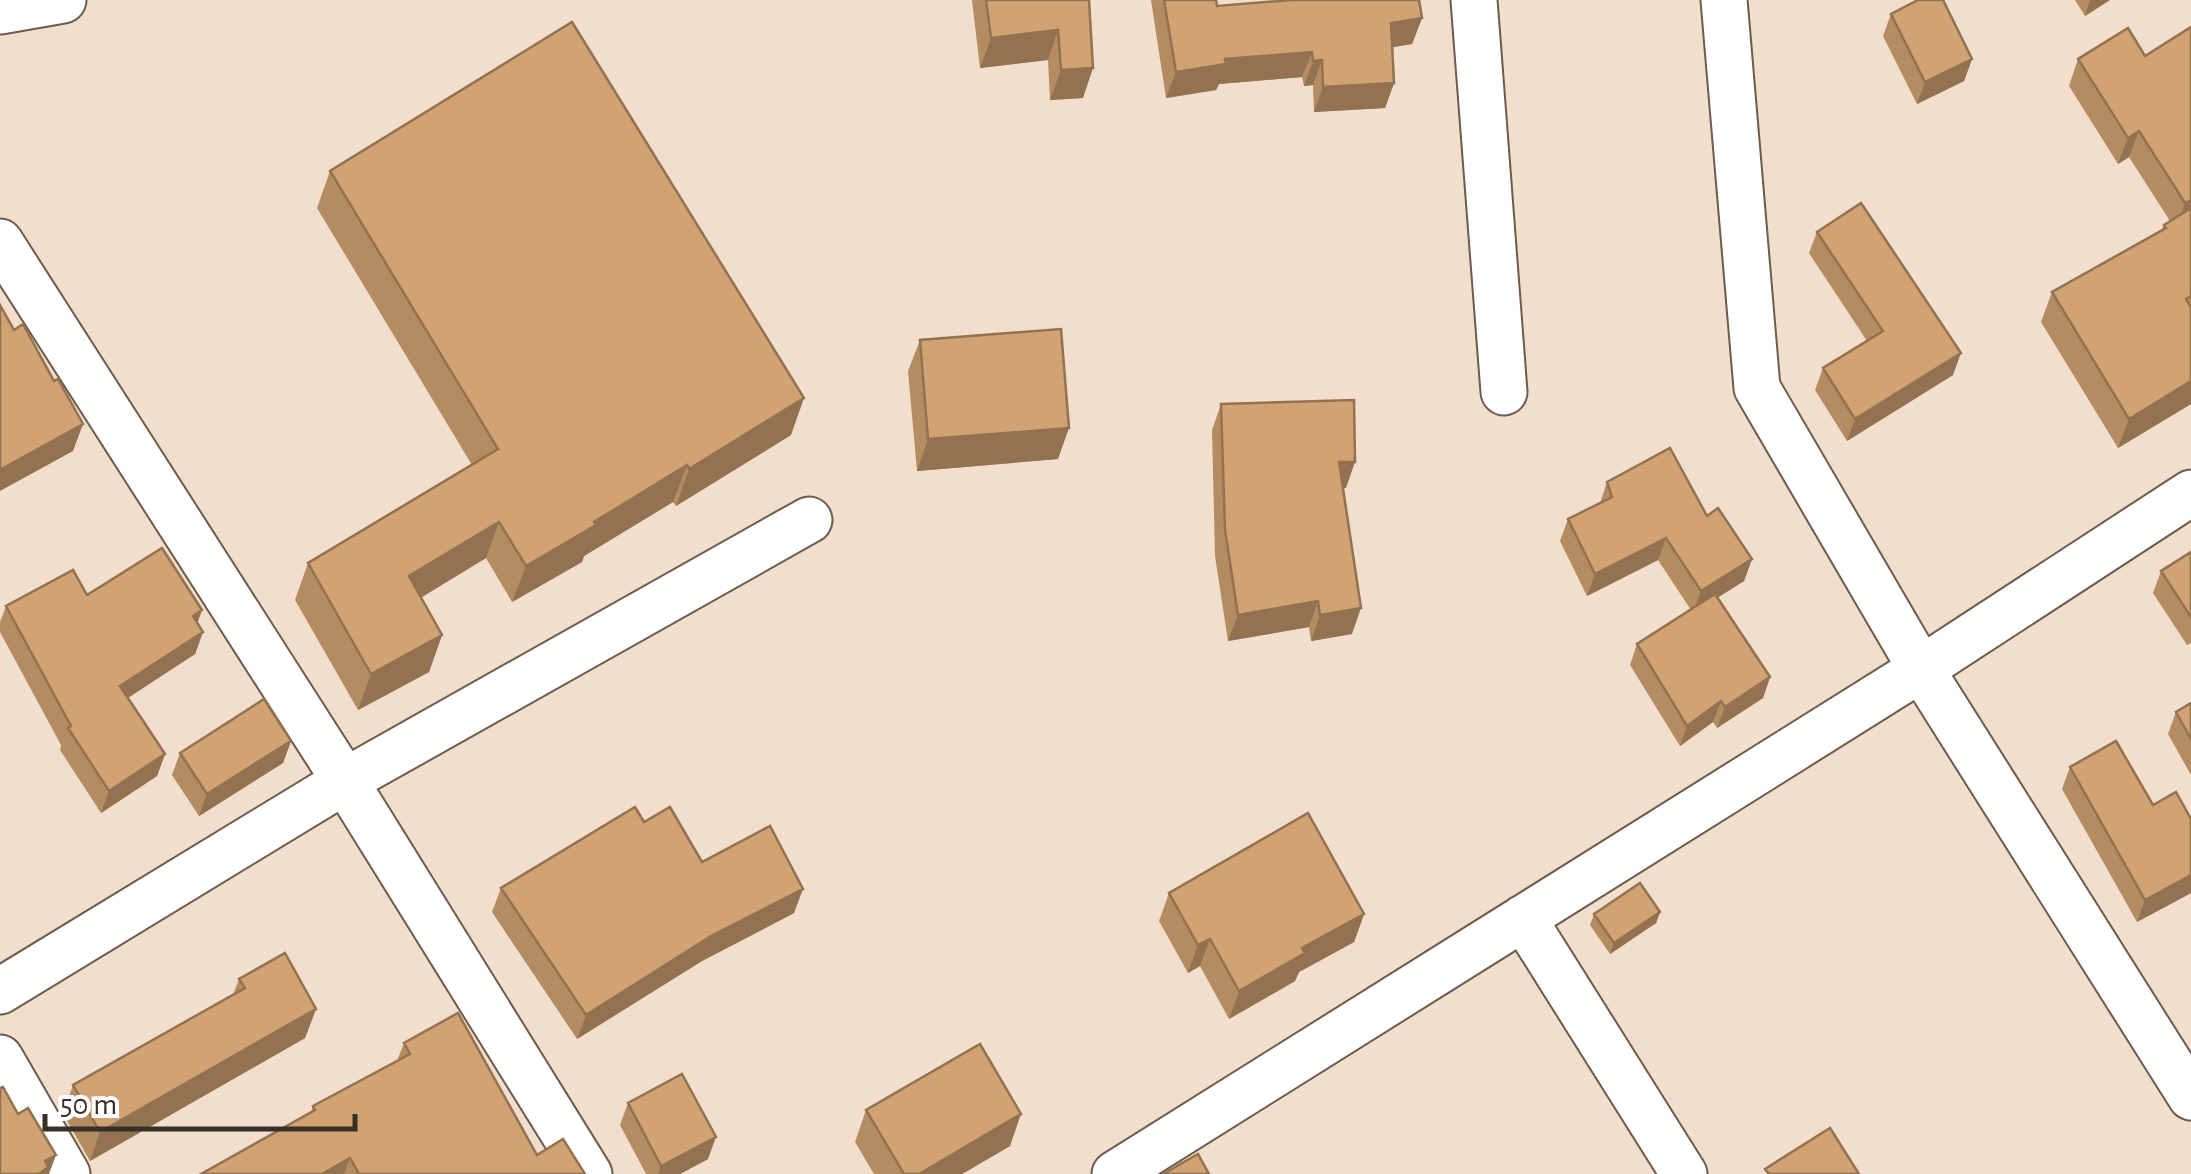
<svg xmlns="http://www.w3.org/2000/svg" width="2191" height="1174" font-family="'Alegreya Sans',sans-serif">
	<style>
		.lines { fill: none; stroke-linecap: round; stroke-linejoin: round }
		.minor-casing { stroke: #6b5c4b; stroke-width: 49 }
		.minor { stroke: #fff; stroke-width: 45 }
		.wall { fill: #b48c62 }
		.shaded-wall { fill: #927250 }
		.building { fill: #d1a372; stroke: #927250; stroke-width: 2.5 }
	</style>
	<rect width="100%" height="100%" fill="#f1decc"/>
	<g class="lines">
		<defs>
			<path id="minor" d="M 1474,0 L 1504,392
				M 1724,0 L 1757,388 L 1921,669 L 2191,1097
				M 0,11 L 63,0
				M 0,242 L 345,781 L 589,1174
				M 1523,918 L 1684,1174
				M 0,991 L 345,781 L 809,520
				M 0,1058 L 67,1174
				M 1115,1174 L 1921,669 L 2191,493"/>
		</defs>
		<use href="#minor" class="minor-casing"/>
		<use href="#minor" class="minor"/>
	</g>
	<path class="wall" d="M 972,0 L 1089,0 L 1083,98 L 1050,100 L 1048,60 L 980,68 Z
		M 1151,0 L 1216,0 L 1217,6 L 1422,18 L 1412,44 L 1392,47 L 1394,83 L 1385,108 L 1314,112 L 1313,85 L 1304,86 L 1302,77 L 1219,84 L 1216,90 L 1166,98 Z
		M 2075,0 L 2110,0 L 2085,16 Z
		M 1891,14 L 1972,59 L 1964,81 L 1917,104 L 1883,36 Z
		M 2191,27 L 2191,404 L 2118,448 L 2041,322 L 2052,292 L 2162,229 L 2164,225 L 2170,221 L 2129,157 L 2118,164 L 2069,86 L 2078,59 L 2145,56 Z
		M 330,171 L 791,435 L 676,506 L 673,502 L 584,556 L 582,562 L 512,602 L 486,558 L 421,597 L 442,635 L 429,672 L 358,710 L 295,600 L 308,563 L 472,465 L 317,208 Z
		M 1817,232 L 1953,375 L 1847,441 L 1815,390 L 1823,368 L 1867,341 L 1809,253 Z
		M 920,340 L 1058,459 L 917,471 L 908,371 Z
		M 1221,404 L 1346,488 L 1343,488 L 1352,634 L 1311,641 L 1309,627 L 1228,641 L 1215,556 L 1212,430 Z
		M 1607,482 L 1707,516 L 1752,559 L 1744,581 L 1717,598 L 1770,677 L 1763,698 L 1717,728 L 1713,722 L 1680,746 L 1630,665 L 1637,644 L 1691,610 L 1658,560 L 1587,596 L 1560,541 L 1568,519 L 1600,503 Z
		M 2191,552 L 2191,643 L 2187,645 L 2153,593 L 2161,571 Z
		M 87,595 L 202,610 L 197,624 L 203,632 L 195,654 L 128,698 L 165,754 L 157,776 L 101,813 L 60,750 L 61,745 L 0,632 L 0,622 L 6,606 Z
		M 2191,703 L 2191,775 L 2168,734 L 2176,712 Z
		M 291,741 L 283,763 L 199,816 L 172,775 L 180,753 Z
		M 2070,767 L 2153,805 L 2191,819 L 2191,893 L 2137,922 L 2062,789 Z
		M 644,822 L 702,862 L 794,913 L 702,961 L 577,1039 L 492,912 L 501,888 Z
		M 1169,893 L 1364,914 L 1354,942 L 1299,972 L 1295,981 L 1229,1019 L 1200,966 L 1188,973 L 1159,921 Z
		M 1660,912 L 1656,923 L 1610,954 L 1590,925 L 1594,914 Z
		M 239,979 L 316,1009 L 305,1038 L 90,1161 L 63,1114 L 73,1085 L 233,995 Z
		M 404,1043 L 537,1155 L 585,1174 L 201,1174 L 311,1112 L 313,1106 L 397,1061 Z
		M 628,1103 L 708,1159 L 680,1174 L 646,1174 L 620,1125 Z
		M 866,1110 L 1010,1146 L 962,1174 L 874,1174 L 855,1142 Z"/>
	<path class="shaded-wall" d="M 2090,0 L 2110,0 L 2085,16 Z
		M 1422,18 L 1412,44 L 1382,49 L 1391,23 Z
		M 1058,30 L 1048,60 L 980,68 L 991,38 Z
		M 1312,52 L 1302,77 L 1219,84 L 1216,90 L 1166,98 L 1176,72 L 1225,59 Z
		M 1972,59 L 1964,81 L 1917,104 L 1925,82 Z
		M 1322,60 L 1313,85 L 1304,86 L 1313,61 Z
		M 1093,68 L 1083,98 L 1050,100 L 1061,70 Z
		M 1394,83 L 1385,108 L 1314,112 L 1323,87 Z
		M 2139,131 L 2129,157 L 2118,164 L 2128,138 Z
		M 2191,200 L 2191,220 L 2176,230 L 2185,203 Z
		M 1961,353 L 1953,375 L 1847,441 L 1855,419 Z
		M 2191,381 L 2191,404 L 2118,448 L 2129,419 Z
		M 804,398 L 791,435 L 676,506 L 689,469 Z
		M 83,424 L 73,451 L 0,491 L 0,470 Z
		M 1069,428 L 1058,459 L 917,471 L 928,439 Z
		M 1339,462 L 1355,462 L 1346,488 L 1329,488 Z
		M 687,465 L 673,502 L 584,556 L 582,562 L 512,602 L 526,566 L 594,522 Z
		M 499,522 L 486,558 L 396,613 L 409,576 Z
		M 1666,538 L 1658,560 L 1587,596 L 1595,574 Z
		M 1752,559 L 1744,581 L 1693,613 L 1701,591 Z
		M 1318,601 L 1309,627 L 1228,641 L 1238,615 Z
		M 1361,608 L 1352,634 L 1311,641 L 1320,615 Z
		M 202,610 L 194,632 L 193,616 Z
		M 203,632 L 195,654 L 112,708 L 120,686 Z
		M 442,635 L 429,672 L 358,710 L 371,674 Z
		M 1770,677 L 1763,698 L 1717,728 L 1725,707 Z
		M 1721,701 L 1713,722 L 1680,746 L 1687,726 Z
		M 291,741 L 283,763 L 199,816 L 207,794 Z
		M 165,754 L 157,776 L 101,813 L 109,791 Z
		M 2191,875 L 2191,893 L 2137,922 L 2145,900 Z
		M 803,889 L 794,913 L 702,961 L 577,1039 L 586,1015 L 711,936 Z
		M 1660,912 L 1656,923 L 1610,954 L 1614,943 Z
		M 1364,914 L 1354,942 L 1299,972 L 1295,981 L 1229,1019 L 1239,991 L 1302,948 Z
		M 1210,939 L 1200,966 L 1188,973 L 1198,945 Z
		M 316,1009 L 305,1038 L 90,1161 L 100,1132 Z
		M 1021,1114 L 1010,1146 L 962,1174 L 919,1174 Z
		M 716,1137 L 708,1159 L 680,1174 L 658,1174 L 661,1166 Z
		M 56,1155 L 49,1174 L 38,1174 L 45,1161 Z
		M 350,1158 L 344,1174 L 322,1174 Z"/>
	<path class="building" d="M 986,0 L 1089,0 L 1093,68 L 1061,70 L 1058,30 L 991,38 Z
		M 1164,0 L 1216,0 L 1217,6 L 1292,0 L 1419,0 L 1422,18 L 1391,23 L 1394,83 L 1323,87 L 1322,60 L 1313,61 L 1312,52 L 1225,59 L 1226,64 L 1176,72 Z
		M 1918,0 L 1943,0 L 1972,59 L 1925,82 L 1891,14 Z
		M 572,22 L 804,398 L 689,469 L 687,465 L 594,522 L 596,525 L 526,566 L 499,522 L 409,576 L 442,635 L 371,674 L 308,563 L 498,449 L 330,171 Z
		M 2191,27 L 2191,200 L 2185,203 L 2139,131 L 2128,138 L 2078,59 L 2128,28 L 2145,56 Z
		M 1861,203 L 1961,353 L 1855,419 L 1823,368 L 1883,331 L 1817,232 Z
		M 2191,208 L 2191,296 L 2186,299 L 2191,308 L 2191,381 L 2129,419 L 2052,292 L 2166,228 L 2164,225 Z
		M 0,305 L 14,330 L 23,324 L 54,381 L 58,379 L 83,424 L 0,470 Z
		M 1061,329 L 1069,428 L 928,439 L 920,340 Z
		M 1354,400 L 1355,462 L 1339,462 L 1361,608 L 1320,615 L 1318,601 L 1238,615 L 1225,530 L 1221,404 Z
		M 1670,448 L 1707,516 L 1718,508 L 1752,559 L 1701,591 L 1666,538 L 1595,574 L 1568,519 L 1612,497 L 1607,482 Z
		M 162,548 L 202,610 L 193,616 L 203,632 L 120,686 L 165,754 L 109,791 L 68,728 L 71,726 L 6,606 L 73,570 L 87,595 Z
		M 2191,552 L 2191,617 L 2161,571 Z
		M 1715,594 L 1770,677 L 1725,707 L 1721,701 L 1687,726 L 1637,644 Z
		M 264,699 L 291,741 L 207,794 L 180,753 Z
		M 2191,703 L 2191,739 L 2176,712 Z
		M 2116,741 L 2153,805 L 2176,792 L 2191,819 L 2191,875 L 2145,900 L 2070,767 Z
		M 635,807 L 644,822 L 670,807 L 702,862 L 770,826 L 803,889 L 711,936 L 586,1015 L 501,888 Z
		M 1308,813 L 1364,914 L 1302,948 L 1305,953 L 1239,991 L 1210,939 L 1198,945 L 1169,893 Z
		M 1640,883 L 1660,912 L 1614,943 L 1594,914 Z
		M 285,953 L 316,1009 L 100,1132 L 73,1085 L 245,988 L 239,979 Z
		M 458,1013 L 537,1155 L 563,1139 L 585,1174 L 359,1174 L 350,1158 L 322,1174 L 201,1174 L 315,1110 L 313,1106 L 410,1054 L 404,1043 Z
		M 980,1044 L 1021,1114 L 919,1174 L 904,1174 L 866,1110 Z
		M 682,1074 L 716,1137 L 661,1166 L 628,1103 Z
		M 3,1087 L 18,1114 L 28,1108 L 56,1155 L 45,1161 L 48,1167 L 39,1174 L 0,1174 L 0,1088 Z
		M 1830,1128 L 1859,1174 L 1769,1174 L 1765,1169 Z
		M 1198,1154 L 1209,1174 L 1163,1174 Z"/>
	<path d="M45 1114v15h310v-15" fill="none" stroke="#373028" stroke-width="5"/>
	<text x="60" y="1114" font-size="30" fill="#373028" stroke="#ffffff" stroke-width="8" paint-order="stroke">50 m</text>
</svg>
